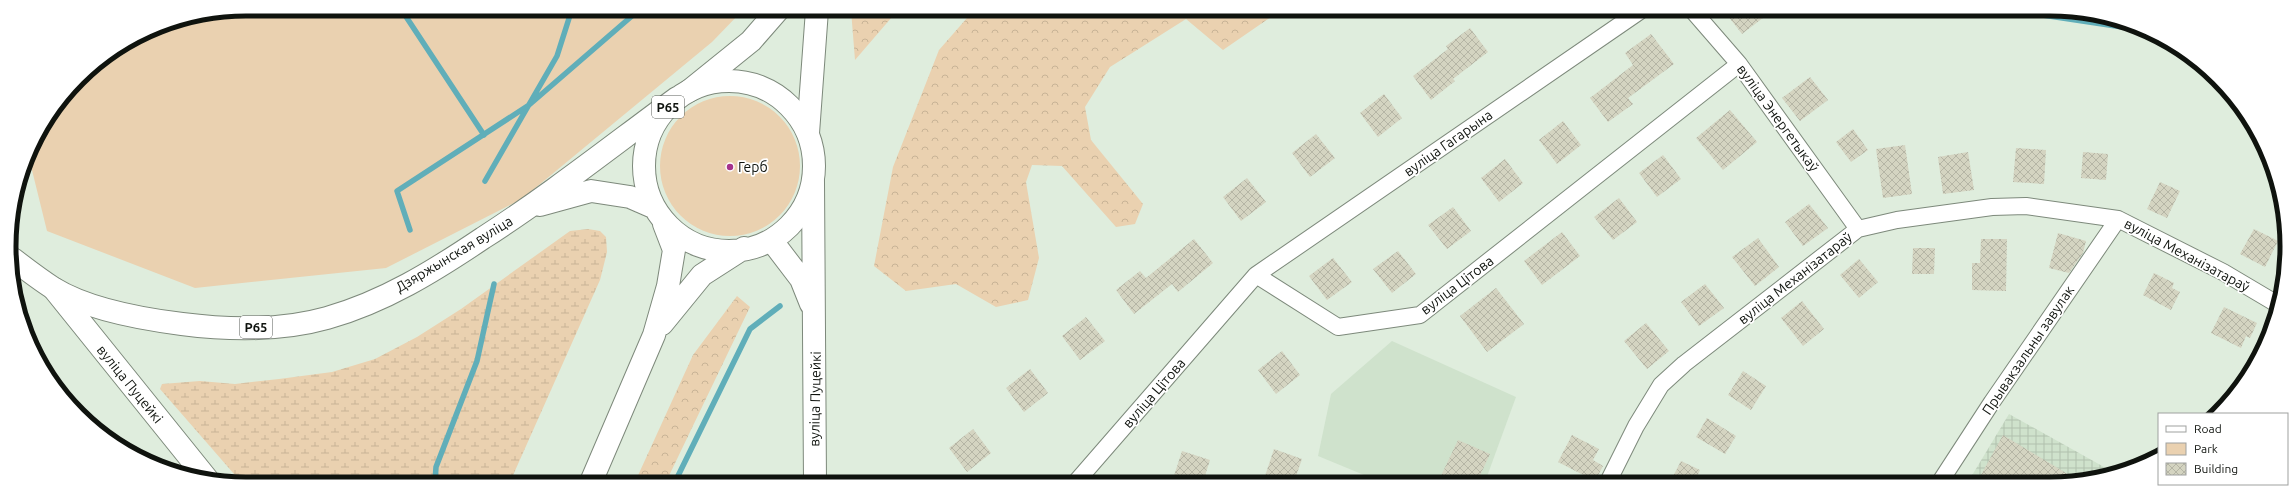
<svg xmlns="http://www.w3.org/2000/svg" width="2296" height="493" font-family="Ubuntu,sans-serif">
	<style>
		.built { fill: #cfe2cc }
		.industrial { fill: url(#industrial-grid) }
		.green { fill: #ead1b0 }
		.forest { fill: url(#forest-crowns) }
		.wetland { fill: url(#wetland-marsh) }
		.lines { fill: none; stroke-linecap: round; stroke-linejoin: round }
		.stream { stroke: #60aeb9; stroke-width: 5.5 }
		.building { fill: url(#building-cross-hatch) }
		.street-casing { stroke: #7d897b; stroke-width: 18 }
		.secondary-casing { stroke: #7d897b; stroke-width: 24 }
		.primary-casing { stroke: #7d897b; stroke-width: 24 }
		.street { stroke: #fff; stroke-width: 16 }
		.secondary { stroke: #fff; stroke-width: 22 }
		.primary { stroke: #fff; stroke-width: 22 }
		.poi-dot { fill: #a5328d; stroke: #fff; stroke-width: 1.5 }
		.labels { text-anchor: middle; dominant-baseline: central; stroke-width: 3.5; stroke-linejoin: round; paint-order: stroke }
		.shield { fill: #fff; stroke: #575a56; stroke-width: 1 }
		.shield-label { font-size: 13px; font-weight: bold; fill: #0f130e }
		.street-label { font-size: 14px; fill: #0f130e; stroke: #fff }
		.poi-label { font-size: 14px; fill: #0f130e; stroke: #fff; text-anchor: start }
		.rim { fill: none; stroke: #0f130e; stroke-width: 5 }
	</style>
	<defs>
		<pattern id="industrial-grid" width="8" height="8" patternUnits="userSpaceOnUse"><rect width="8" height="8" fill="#cfe2cc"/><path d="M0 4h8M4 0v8" fill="none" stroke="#b1c1ae"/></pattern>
		<pattern id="forest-crowns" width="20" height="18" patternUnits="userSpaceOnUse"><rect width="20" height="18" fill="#ead1b0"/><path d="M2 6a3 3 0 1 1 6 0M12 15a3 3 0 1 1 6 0" fill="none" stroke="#c8b396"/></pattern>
		<pattern id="wetland-marsh" width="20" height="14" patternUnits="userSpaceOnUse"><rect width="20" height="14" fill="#ead1b0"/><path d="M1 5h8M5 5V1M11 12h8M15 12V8" fill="none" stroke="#c8b396"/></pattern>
		<pattern id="building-cross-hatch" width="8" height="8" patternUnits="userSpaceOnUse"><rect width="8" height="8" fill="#d4d4c1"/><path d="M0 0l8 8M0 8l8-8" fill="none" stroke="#b5b5a5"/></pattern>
	</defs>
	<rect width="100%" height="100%" fill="#dfeddd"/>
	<path class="built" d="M 1392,341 L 1516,397 L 1485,482 L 1381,482 L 1318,456 L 1331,394 Z"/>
	<path class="industrial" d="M 2009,414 L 2113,472 L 2080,482 L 1968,482 Z"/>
	<path class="green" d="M 247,9 L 743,10 L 712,42 L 522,199 L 386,268 L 195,288 L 47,231 L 29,158 L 34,141 L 90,68 L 156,27 Z
		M660 166a70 70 0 1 1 140 0a70 70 0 1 1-140 0Z"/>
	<path class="forest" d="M 851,10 L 898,10 L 855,60 Z
		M 974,10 L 1281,10 L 1223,50 L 1186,19 L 1110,67 L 1085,107 L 1091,140 L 1143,204 L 1135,224 L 1116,227 L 1062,166 L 1032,165 L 1026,182 L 1039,258 L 1028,300 L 996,307 L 956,284 L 906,291 L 874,266 L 893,167 L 939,50 Z
		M 737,296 L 750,307 L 666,482 L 635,482 L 693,355 Z"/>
	<path class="wetland" d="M 588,229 L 600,231 L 606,237 L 607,252 L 600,280 L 510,482 L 241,482 L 160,389 L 162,384 L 200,381 L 235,384 L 279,379 L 332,372 L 375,359 L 417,337 L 461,309 L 570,231 Z"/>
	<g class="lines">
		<path class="stream" d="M 401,9 L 484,135
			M 2016,11 L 2129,28
			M 485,181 L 557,56 L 572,9
			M 410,230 L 397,191 L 529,105 L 640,9
			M 435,482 L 436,467 L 477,361 L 494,284
			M 675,482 L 750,329 L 780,306"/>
	</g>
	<path class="building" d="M 1724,11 L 1772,11 L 1742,34 Z
		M 1470,28 L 1488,52 L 1453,79 L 1455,81 L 1431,100 L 1413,76 L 1448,49 L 1446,46 Z
		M 1651,34 L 1674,64 L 1628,98 L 1633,104 L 1608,122 L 1590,98 L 1633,65 L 1625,53 Z
		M 1810,77 L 1828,100 L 1800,121 L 1782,98 Z
		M 1384,94 L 1402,118 L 1378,137 L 1360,113 Z
		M 1730,110 L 1757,142 L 1723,170 L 1696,138 Z
		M 1563,121 L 1581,145 L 1557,164 L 1539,140 Z
		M 1853,129 L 1868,150 L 1851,162 L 1836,142 Z
		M 1316,134 L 1335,158 L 1310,177 L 1292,153 Z
		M 1905,145 L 1912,194 L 1883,198 L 1876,149 Z
		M 2016,148 L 2046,150 L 2044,184 L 2013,182 Z
		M 1968,152 L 1974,190 L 1943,194 L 1938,157 Z
		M 2083,152 L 2108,154 L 2106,180 L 2081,178 Z
		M 1663,155 L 1681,179 L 1657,197 L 1639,173 Z
		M 1505,159 L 1523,183 L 1499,202 L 1481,178 Z
		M 1247,178 L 1266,202 L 1241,221 L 1223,197 Z
		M 2160,182 L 2180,191 L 2167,218 L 2147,209 Z
		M 1619,198 L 1637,222 L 1613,240 L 1594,217 Z
		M 1809,204 L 1828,228 L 1803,246 L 1785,222 Z
		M 1453,207 L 1471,231 L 1447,249 L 1428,225 Z
		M 2254,229 L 2278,241 L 2265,267 L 2240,254 Z
		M 1562,232 L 1580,256 L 1542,285 L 1524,261 Z
		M 2058,233 L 2086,241 L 2083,253 L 2069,273 L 2049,268 Z
		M 1758,238 L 1779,267 L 1755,286 L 1732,257 Z
		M 1194,239 L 1213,263 L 1178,292 L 1172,284 L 1134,314 L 1116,290 L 1140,271 L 1146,278 Z
		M 1981,239 L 2007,239 L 2006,291 L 1972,290 L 1972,263 L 1980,263 Z
		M 1913,248 L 1935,248 L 1934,274 L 1912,274 Z
		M 1398,251 L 1416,274 L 1392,293 L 1373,269 Z
		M 1333,258 L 1352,282 L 1327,300 L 1309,276 Z
		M 1859,259 L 1878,282 L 1859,298 L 1840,275 Z
		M 2154,273 L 2174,283 L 2172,288 L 2180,292 L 2171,310 L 2143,295 Z
		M 1705,284 L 1724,308 L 1699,326 L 1681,302 Z
		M 1496,288 L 1524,324 L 1487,352 L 1460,316 Z
		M 1802,301 L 1824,329 L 1803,346 L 1781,318 Z
		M 2224,307 L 2257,323 L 2250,338 L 2246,336 L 2241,348 L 2211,333 Z
		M 1086,317 L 1105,341 L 1080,360 L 1062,336 Z
		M 1646,323 L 1669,351 L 1647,369 L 1624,341 Z
		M 1282,351 L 1300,375 L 1276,394 L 1258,370 Z
		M 1030,369 L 1048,393 L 1024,412 L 1006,388 Z
		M 1743,371 L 1766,386 L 1751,410 L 1728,395 Z
		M 1707,418 L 1736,436 L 1725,454 L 1696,437 Z
		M 973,429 L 991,453 L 967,472 L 949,448 Z
		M 1572,435 L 1599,449 L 1593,460 L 1603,466 L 1595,481 L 1558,462 Z
		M 2003,435 L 2081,482 L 1977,482 Z
		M 1458,440 L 1490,454 L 1477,482 L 1438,482 Z
		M 1274,449 L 1302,459 L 1294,482 L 1274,482 L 1264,479 Z
		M 1182,451 L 1210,460 L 1203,482 L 1172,482 Z
		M 1681,461 L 1700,470 L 1695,482 L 1670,482 Z"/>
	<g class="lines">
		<defs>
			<path id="street" d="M 1693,11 L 1739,64 L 1858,229
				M 1256,275 L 1640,11
				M 1076,482 L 1256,275 L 1338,327 L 1420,315 L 1739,64
				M 1608,482 L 1636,426 L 1661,385 L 1684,364 L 1858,229 L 1897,220 L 1992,207 L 2026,206 L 2118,219 L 2223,272 L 2277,304
				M 1940,482 L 1992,402 L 2118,219"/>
			<path id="secondary" d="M 689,91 L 751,41 L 778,10
				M 808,133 L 817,10
				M 813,182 L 815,482
				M 772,241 L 801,279 L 811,304
				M 54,289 L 207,479"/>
			<path id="primary" d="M644 166a85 85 0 1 1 170 0a85 85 0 1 1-170 0Z
				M 540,205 L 591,191 L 630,197 L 653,207
				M 13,259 C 26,269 39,279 53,288 C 87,309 142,319 182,324 C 229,330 281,331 327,318 C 384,302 434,271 483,238 C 550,195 613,145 677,98
				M 662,324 L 702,275 L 744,248
				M 591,482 L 654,335 L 668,286 L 674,250 L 664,224"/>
		</defs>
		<use href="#street" class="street-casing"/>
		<use href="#secondary" class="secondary-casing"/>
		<use href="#primary" class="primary-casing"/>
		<use href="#street" class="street"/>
		<use href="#secondary" class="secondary"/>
		<use href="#primary" class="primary"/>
	</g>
	<circle class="poi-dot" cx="730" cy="167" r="4"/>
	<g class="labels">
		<g class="shield">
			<rect x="652" y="96" width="32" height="22" rx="3"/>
			<rect x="240" y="316" width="32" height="22" rx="3"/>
		</g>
		<g class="shield-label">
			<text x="668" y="107">Р65</text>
			<text x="256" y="327">Р65</text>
		</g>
		<g class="street-label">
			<text transform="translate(1778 118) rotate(54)">вуліца Энергетыкаў</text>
			<text transform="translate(1448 143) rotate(-35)">вуліца Гагарына</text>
			<text transform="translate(454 254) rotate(-31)">Дзяржынская вуліца</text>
			<text transform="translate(2187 255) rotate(28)">вуліца Механізатараў</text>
			<text transform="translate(1795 278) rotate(-38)">вуліца Механізатараў</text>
			<text transform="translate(1457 285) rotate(-37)">вуліца Цітова</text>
			<text transform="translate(2028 350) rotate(-56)">Прывакзальны завулак</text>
			<text transform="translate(130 384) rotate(51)">вуліца Пуцейкі</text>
			<text transform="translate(1154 393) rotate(-49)">вуліца Цітова</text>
			<text transform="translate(815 399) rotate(-89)">вуліца Пуцейкі</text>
		</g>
		<g class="poi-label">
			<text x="738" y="167">Герб</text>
		</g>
	</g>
	<path d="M0 0H2296V493H0ZM246 16H2050A230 230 0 0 1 2280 246V247A230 230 0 0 1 2050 477H246A230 230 0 0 1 16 247V246A230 230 0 0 1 246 16Z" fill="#fff" fill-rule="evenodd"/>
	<path class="rim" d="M246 16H2050A230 230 0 0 1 2280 246V247A230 230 0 0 1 2050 477H246A230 230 0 0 1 16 247V246A230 230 0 0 1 246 16Z"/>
	<rect x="2158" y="413" width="130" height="72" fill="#ffffff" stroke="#9fa19f"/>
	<rect x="2166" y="426" width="20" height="6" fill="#ffffff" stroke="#9fa19f"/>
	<text x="2194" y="433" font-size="12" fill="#0f130e">Road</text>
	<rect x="2166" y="443" width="20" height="12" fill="#ead1b0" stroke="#9fa19f"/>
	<text x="2194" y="453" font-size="12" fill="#0f130e">Park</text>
	<rect x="2166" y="463" width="20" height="12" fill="url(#building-cross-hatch)" stroke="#9fa19f"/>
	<text x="2194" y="473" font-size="12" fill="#0f130e">Building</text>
</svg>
